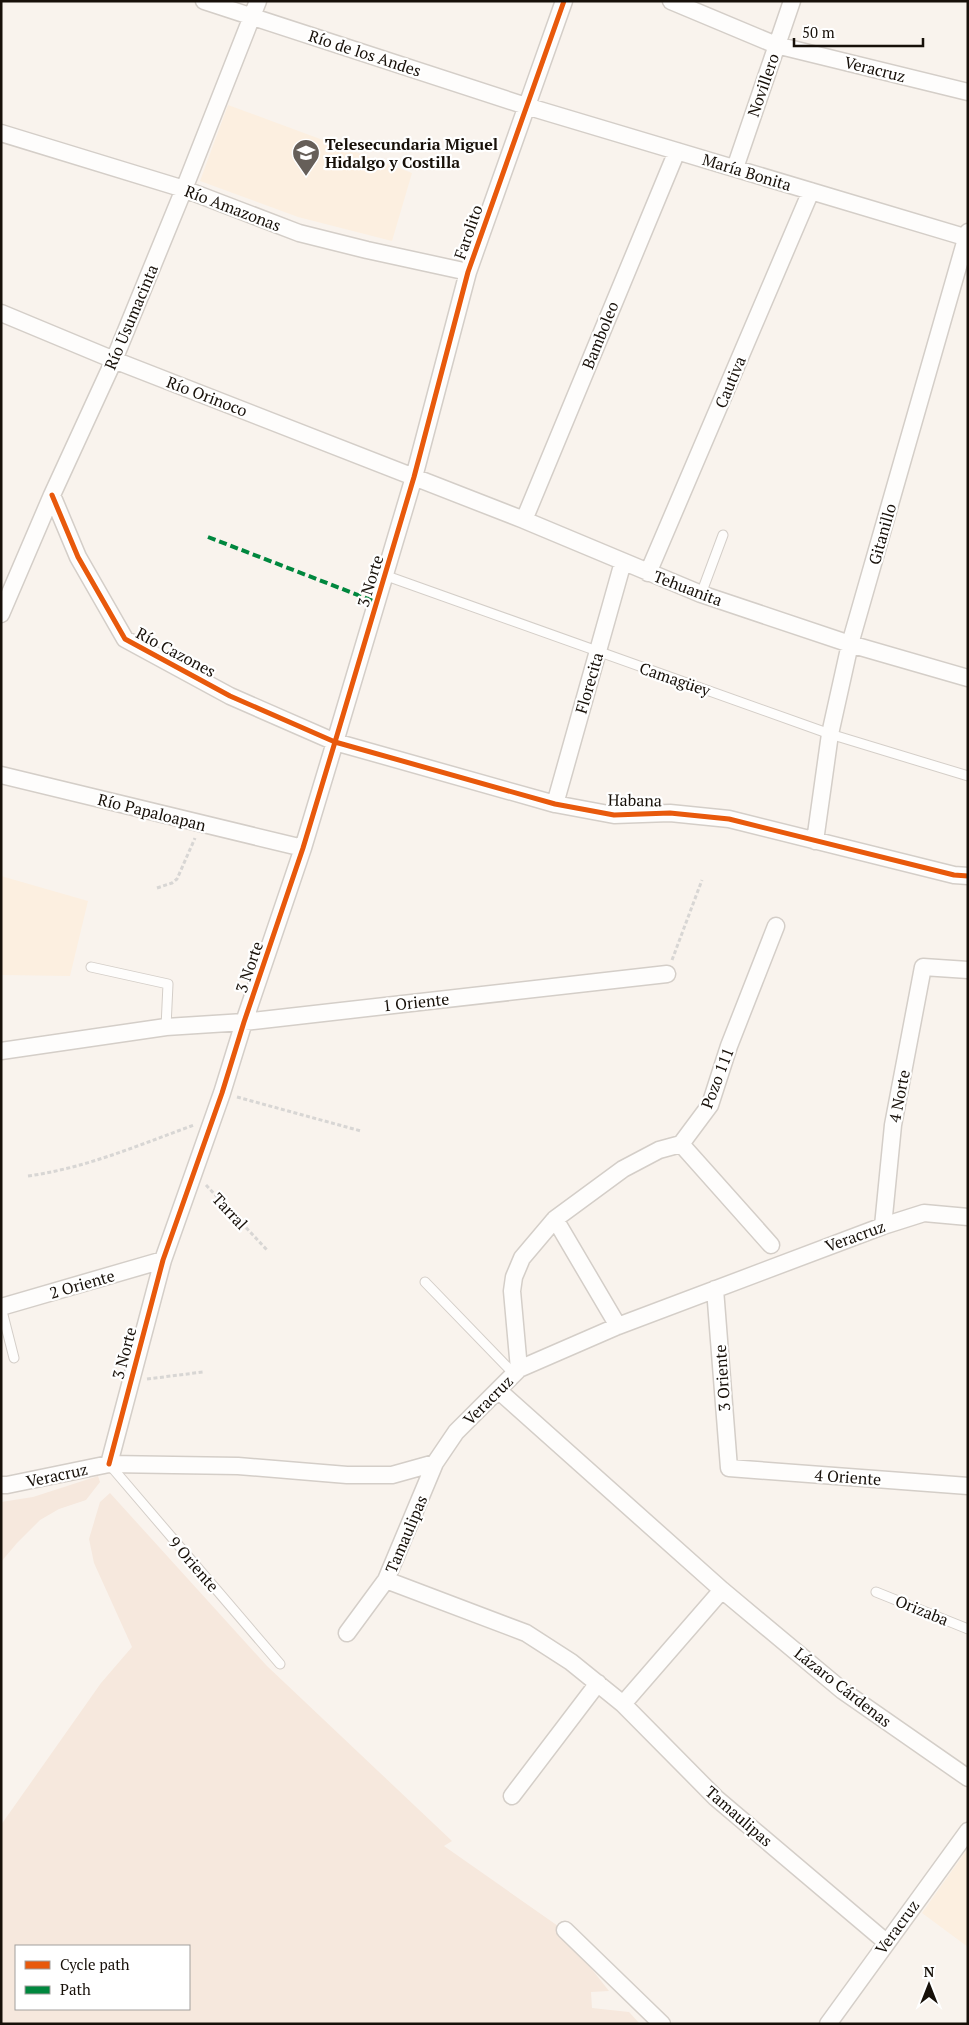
<svg xmlns="http://www.w3.org/2000/svg" width="969" height="2025" font-family="'PT Serif',serif">
	<style>
		.built { fill: #fcefe0 }
		.industrial { fill: #f6e8dd; fill-rule: evenodd }
		.lines { fill: none; stroke-linecap: round; stroke-linejoin: round }
		.service-casing { stroke: #d4cec8; stroke-width: 11 }
		.minor-casing { stroke: #d4cec8; stroke-width: 19 }
		.path { stroke: #d8d6d4; stroke-width: 3; stroke-dasharray: 4 2.5; stroke-linecap: butt }
		.service { stroke: #fefdfc; stroke-width: 9 }
		.minor { stroke: #fefdfc; stroke-width: 16 }
		.quiet { stroke: #00873e; stroke-width: 4; stroke-dasharray: 8 4; stroke-linecap: butt }
		.cycleway-casing { stroke: #fff; stroke-width: 8 }
		.cycleway { stroke: #e8590c; stroke-width: 5 }
		.labels { text-anchor: middle; dominant-baseline: central; stroke-width: 4.5; stroke-linejoin: round; paint-order: stroke }
		.street-label { font-size: 16px; fill: #171009; stroke: #fff }
		.poi-label { font-size: 16px; font-weight: bold; fill: #171009; stroke: #fff; text-anchor: start }
	</style>
	<rect width="100%" height="100%" fill="#f9f3ed"/>
	<path class="built" d="M 228,105 L 412,173 L 392,241 L 298,217 L 200,181 Z
		M 1,876 L 88,901 L 70,976 L 1,975 Z
		M 968,1848 L 968,1947 L 922,1913 Z"/>
	<path class="industrial" d="M 98,1476 L 100,1482 L 86,1500 L 59,1509 L 40,1520 L 17,1543 L 1,1562 L 1,1502 L 33,1497 Z
		M 110,1493 L 267,1666 L 452,1841 L 444,1846 L 558,1926 L 609,1991 L 591,1992 L 592,2008 L 629,2012 L 640,2024 L 1,2024 L 1,1825 L 101,1683 L 132,1647 L 94,1563 L 89,1539 L 100,1502 ZM 16,1946 L 189,1946 L 189,2009 L 16,2009 Z"/>
	<g class="lines">
		<defs>
			<path id="service" d="M 384,575 L 830,734 L 968,776
				M 701,594 L 723,535
				M 91,967 L 168,984 L 166,1027
				M 425,1282 L 514,1374
				M 1,1307 L 14,1358
				M 109,1464 L 280,1664
				M 876,1592 L 968,1629"/>
			<path id="minor" d="M 204,1 L 526,106 L 968,238
				M 671,1 L 776,45 L 968,92
				M 1,133 L 184,189 L 299,233 L 367,250 L 468,272
				M 735,168 L 792,1
				M 1,313 L 114,360 L 524,520 L 701,594 L 850,644 L 968,678
				M 52,495 L 78,557 L 125,639 L 230,696 L 335,742 L 555,804 L 614,815 L 670,813 L 729,819 L 954,875 L 968,876
				M 524,520 L 677,151
				M 648,573 L 811,191
				M 1,614 L 52,495 L 114,360 L 184,189 L 258,1
				M 1,775 L 303,848
				M 555,804 L 623,562
				M 815,841 L 830,734 L 850,644 L 968,232
				M 1,1051 L 166,1027 L 244,1022 L 667,974
				M 681,1144 L 771,1245
				M 555,1219 L 618,1326
				M 883,1226 L 893,1125 L 923,967 L 968,970
				M 715,1289 L 729,1468 L 968,1486
				M 1,1307 L 163,1260
				M 519,1369 L 512,1291 L 514,1277 L 522,1258 L 555,1219 L 623,1169 L 659,1150 L 681,1144 L 710,1105 L 729,1046 L 776,926
				M 499,1391 L 722,1590 L 843,1691 L 968,1778
				M 109,1464 L 163,1260 L 222,1093 L 244,1022 L 303,848 L 335,742 L 414,477 L 468,272 L 564,1
				M 1,1485 L 7,1485 L 109,1464 L 238,1466 L 347,1475 L 392,1475 L 435,1463 L 456,1432 L 519,1369 L 618,1326 L 883,1226 L 924,1213 L 968,1217
				M 386,1580 L 526,1633 L 571,1662 L 623,1704 L 716,1798 L 886,1942
				M 347,1633 L 386,1580 L 435,1463
				M 623,1704 L 722,1590
				M 512,1796 L 598,1683
				M 565,1930 L 662,2024
				M 828,2024 L 968,1831"/>
		</defs>
		<use href="#service" class="service-casing"/>
		<use href="#minor" class="minor-casing"/>
		<path class="path" d="M 157,888 L 172,883 L 177,879 L 195,838
			M 672,960 L 702,880
			M 237,1097 L 361,1131
			M 28,1176 C 86,1168 139,1145 194,1125
			M 206,1185 L 267,1250
			M 147,1379 L 203,1372"/>
		<use href="#service" class="service"/>
		<use href="#minor" class="minor"/>
		<path class="quiet" d="M 208,537 L 376,602"/>
		<defs>
			<path id="cycleway" d="M 52,495 L 78,557 L 125,639 L 230,696 L 335,742 L 555,804 L 614,815 L 670,813 L 729,819 L 954,875 L 968,876
				M 109,1464 L 163,1260 L 222,1093 L 244,1022 L 303,848 L 335,742 L 414,477 L 468,272 L 564,1"/>
		</defs>
		<use href="#cycleway" class="cycleway-casing"/>
		<use href="#cycleway" class="cycleway"/>
	</g>
	<defs>
		<symbol id="school-pin" viewBox="-11 -11 22 30"><path d="M0 17L-7.5 6A9.5 9.5 0 1 1 7.5 6Z" fill="#665f59" stroke="#fff"/><path d="M0-5L7-2L0 1L-7-2ZM-4 1L0 2.5L4 1V4Q0 6-4 4Z" fill="#fff"/></symbol>
	</defs>
	<g fill-rule="evenodd">
		<use href="#school-pin" x="290" y="137" width="32" height="43"/>
	</g>
	<g class="labels">
		<g class="street-label">
			<text transform="translate(365 53) rotate(18)">Río de los Andes</text>
			<text transform="translate(875 69) rotate(14)">Veracruz</text>
			<text transform="translate(763 85) rotate(-71)">Novillero</text>
			<text transform="translate(747 172) rotate(17)">María Bonita</text>
			<text transform="translate(233 208) rotate(21)">Río Amazonas</text>
			<text transform="translate(468 232) rotate(-71)">Farolito</text>
			<text transform="translate(131 317) rotate(-67)">Río Usumacinta</text>
			<text transform="translate(600 335) rotate(-68)">Bamboleo</text>
			<text transform="translate(730 382) rotate(-67)">Cautiva</text>
			<text transform="translate(207 396) rotate(21)">Río Orinoco</text>
			<text transform="translate(882 534) rotate(-74)">Gitanillo</text>
			<text transform="translate(370 581) rotate(-73)">3 Norte</text>
			<text transform="translate(688 588) rotate(21)">Tehuanita</text>
			<text transform="translate(176 652) rotate(28)">Río Cazones</text>
			<text transform="translate(675 679) rotate(19)">Camagüey</text>
			<text transform="translate(589 683) rotate(-74)">Florecita</text>
			<text transform="translate(635 800) rotate(1)">Habana</text>
			<text transform="translate(152 812) rotate(14)">Río Papaloapan</text>
			<text transform="translate(249 967) rotate(-71)">3 Norte</text>
			<text transform="translate(416 1002) rotate(-6)">1 Oriente</text>
			<text transform="translate(717 1078) rotate(-69)">Pozo 111</text>
			<text transform="translate(899 1096) rotate(-79)">4 Norte</text>
			<text transform="translate(230 1211) rotate(47)">Tarral</text>
			<text transform="translate(855 1236) rotate(-20)">Veracruz</text>
			<text transform="translate(82 1284) rotate(-16)">2 Oriente</text>
			<text transform="translate(124 1353) rotate(-75)">3 Norte</text>
			<text transform="translate(722 1378) rotate(-94)">3 Oriente</text>
			<text transform="translate(488 1400) rotate(-45)">Veracruz</text>
			<text transform="translate(57 1475) rotate(-12)">Veracruz</text>
			<text transform="translate(848 1477) rotate(4)">4 Oriente</text>
			<text transform="translate(406 1534) rotate(-67)">Tamaulipas</text>
			<text transform="translate(194 1564) rotate(49)">9 Oriente</text>
			<text transform="translate(922 1610) rotate(22)">Orizaba</text>
			<text transform="translate(843 1687) rotate(38)">Lázaro Cárdenas</text>
			<text transform="translate(739 1816) rotate(41)">Tamaulipas</text>
			<text transform="translate(897 1927) rotate(-54)">Veracruz</text>
		</g>
		<g class="poi-label">
			<text x="325" y="144">Telesecundaria Miguel<tspan x="325" dy="18">Hidalgo y Costilla</tspan></text>
		</g>
	</g>
	<rect width="969" height="2025" fill="none" stroke="#171009" stroke-width="5"/>
	<rect x="15" y="1945" width="175" height="65" fill="#ffffff" stroke="#a29f9d"/>
	<rect x="25" y="1961" width="25" height="8" fill="#e8590c" stroke="#a29f9d"/>
	<text x="60" y="1970" font-size="15" fill="#171009">Cycle path</text>
	<rect x="25" y="1986" width="25" height="8" fill="#00873e" stroke="#a29f9d"/>
	<text x="60" y="1995" font-size="15" fill="#171009">Path</text>
	<g transform="translate(929 1985)" stroke="#ffffff" stroke-width="4" paint-order="stroke">
	<path d="M0-4L9 19L0 12L-9 19Z" fill="#171009"/>
	<text y="-8" font-size="14" font-weight="bold" text-anchor="middle" fill="#171009">N</text>
	</g>
	<path d="M794 38v8h129v-8" fill="none" stroke="#171009" stroke-width="2.5"/>
	<text x="802" y="38" font-size="15" fill="#171009" stroke="#ffffff" stroke-width="4" paint-order="stroke">50 m</text>
</svg>
